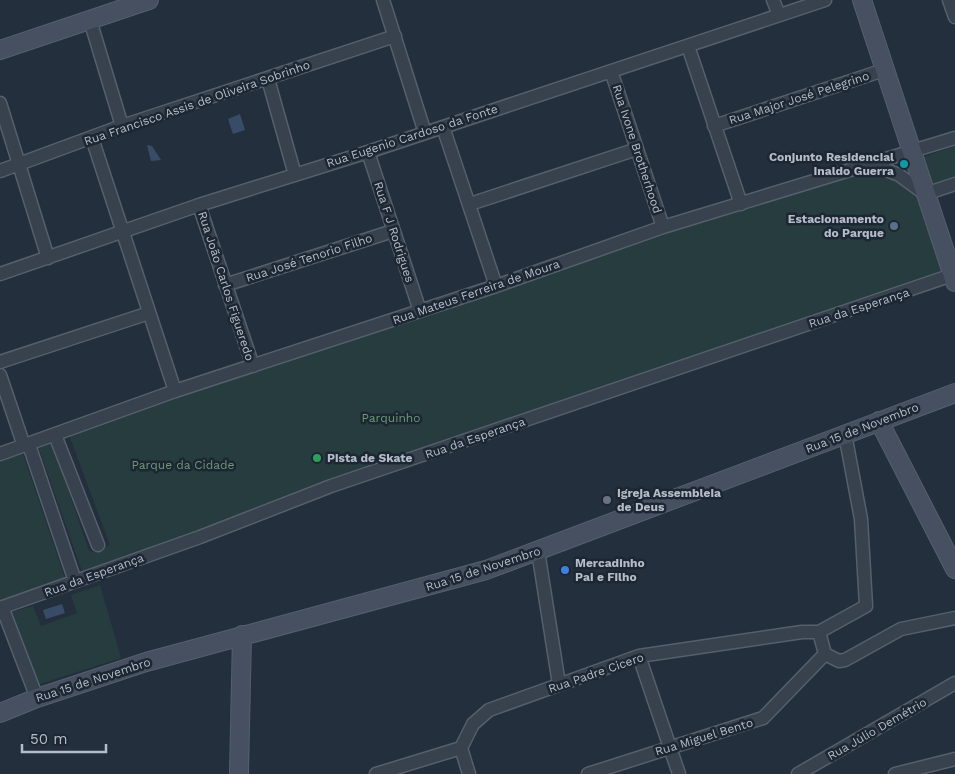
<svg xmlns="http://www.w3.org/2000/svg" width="955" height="774" font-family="'Work Sans',sans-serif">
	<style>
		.green { fill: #263c3f }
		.water { fill: #394c67 }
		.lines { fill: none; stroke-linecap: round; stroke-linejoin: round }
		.street-casing { stroke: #565f6c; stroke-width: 15 }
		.secondary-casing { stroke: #565f6c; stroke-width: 20 }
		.street { stroke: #38414e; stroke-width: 12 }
		.secondary { stroke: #465061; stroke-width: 18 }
		.culture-dot { fill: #0f9aa8; stroke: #1d2633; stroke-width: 2 }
		.service-dot { fill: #5c6f8a; stroke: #1d2633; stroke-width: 2 }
		.leisure-dot { fill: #2e9e5b; stroke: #1d2633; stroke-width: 2 }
		.worship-dot { fill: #6b7280; stroke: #1d2633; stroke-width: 2 }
		.shop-dot { fill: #3f7fe0; stroke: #1d2633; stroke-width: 2 }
		.labels { text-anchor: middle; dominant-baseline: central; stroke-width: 5; stroke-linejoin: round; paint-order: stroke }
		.street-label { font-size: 12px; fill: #b4bcc9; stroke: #1d2633 }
		.poi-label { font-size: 12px; font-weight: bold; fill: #b4bcc9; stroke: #1d2633; text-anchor: start }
		.park-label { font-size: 12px; fill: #6b9a76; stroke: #1d2633 }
	</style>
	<rect width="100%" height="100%" fill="#242f3e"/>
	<path class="green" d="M 955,146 L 955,178 L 932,187 L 921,158 Z
		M 863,172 L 875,172 L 897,177 L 922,200 L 947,275 L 768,331 L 82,571 L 39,449 L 41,444 L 48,443 L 54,448 L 89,551 L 95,552 L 110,545 L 69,435 L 654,235 Z
		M 23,454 L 65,578 L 0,602 L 0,461 Z
		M 100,585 L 121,658 L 37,685 L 9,613 L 33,606 L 41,626 L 77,613 L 71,595 Z"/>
	<path class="water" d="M 240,114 L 245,130 L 233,134 L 228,119 Z
		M 147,145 L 152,146 L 161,160 L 151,161 Z
		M 62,604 L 65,613 L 46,619 L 43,610 Z"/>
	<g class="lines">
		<defs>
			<path id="street" d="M 383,0 L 425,133
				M 773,0 L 779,15
				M 949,0 L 955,17
				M 90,20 L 122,126
				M 688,46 L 741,204
				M 611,71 L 663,227
				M 268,79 L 295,175
				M 0,103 L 48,258
				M 714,126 L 884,70
				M 443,127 L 496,286
				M 92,138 L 175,391
				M 368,152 L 420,311
				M 869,163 L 899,175 L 925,194 L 955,184
				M 0,171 L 122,126 L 395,36
				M 470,204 L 637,149
				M 199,205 L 253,366
				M 0,274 L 199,205 L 368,152 L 825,0
				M 225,285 L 393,231
				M 0,362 L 149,313
				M 0,375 L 24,446
				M 55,435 L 98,545
				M 29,445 L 75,581
				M 0,454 L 175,391 L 496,286 L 663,227 L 955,138
				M 538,551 L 559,684
				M 2,607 L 37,698
				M 0,608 L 200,537 L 331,486 L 955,274
				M 819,632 L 866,606 L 861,519 L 845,434
				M 825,654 L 839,661 L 845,660 L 901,629 L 955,618
				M 639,656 L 679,774
				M 461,748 L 469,774
				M 376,774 L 461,748 L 473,724 L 489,710 L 639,656 L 802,632 L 819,632 L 825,654
				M 588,774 L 763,718 L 825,654
				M 798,774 L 955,683
				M 895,774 L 955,759"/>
			<path id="secondary" d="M 862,0 L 955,282
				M 0,50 L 149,0
				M 879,421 L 955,569
				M 0,713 L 37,698 L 146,662 L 486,570 L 955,393
				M 239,774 L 242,635"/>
		</defs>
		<use href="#street" class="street-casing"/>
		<use href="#secondary" class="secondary-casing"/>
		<use href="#street" class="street"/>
		<use href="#secondary" class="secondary"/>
	</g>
	<circle class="culture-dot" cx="904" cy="164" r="5"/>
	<circle class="service-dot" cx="894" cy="226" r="5"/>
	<circle class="leisure-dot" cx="317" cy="458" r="5"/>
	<circle class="worship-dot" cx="607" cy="500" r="5"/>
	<circle class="shop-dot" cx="565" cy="570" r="5"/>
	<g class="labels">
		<g class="street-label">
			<text transform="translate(799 98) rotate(-18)">Rua Major José Pelegrino</text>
			<text transform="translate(197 103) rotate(-19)">Rua Francisco Assis de Oliveira Sobrinho</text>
			<text transform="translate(412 136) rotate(-18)">Rua Eugenio Cardoso da Fonte</text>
			<text transform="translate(637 149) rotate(72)">Rua Ivone Brotherhood</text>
			<text transform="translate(394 232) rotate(72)">Rua F J Rodrigues</text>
			<text transform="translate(309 258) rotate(-18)">Rua José Tenorio Filho</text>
			<text transform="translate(226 286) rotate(72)">Rua João Carlos Figueredo</text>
			<text transform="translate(476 292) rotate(-19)">Rua Mateus Ferreira de Moura</text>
			<text transform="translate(859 308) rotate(-18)">Rua da Esperança</text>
			<text transform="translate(862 428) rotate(-21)">Rua 15 de Novembro</text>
			<text transform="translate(475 438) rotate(-19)">Rua da Esperança</text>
			<text transform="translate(483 569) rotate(-18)">Rua 15 de Novembro</text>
			<text transform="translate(94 575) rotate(-20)">Rua da Esperança</text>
			<text transform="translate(596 673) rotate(-19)">Rua Padre Cicero</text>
			<text transform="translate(93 680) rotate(-18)">Rua 15 de Novembro</text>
			<text transform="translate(877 729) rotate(-30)">Rua Júlio Demétrio</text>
			<text transform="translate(704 737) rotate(-17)">Rua Miguel Bento</text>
		</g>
		<g class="poi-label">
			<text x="894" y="157" text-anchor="end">Conjunto Residencial<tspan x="894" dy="14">Inaldo Guerra</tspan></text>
			<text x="884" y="219" text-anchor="end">Estacionamento<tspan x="884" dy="14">do Parque</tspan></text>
			<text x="327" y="458">Pista de Skate</text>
			<text x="617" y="493">Igreja Assembleia<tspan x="617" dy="14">de Deus</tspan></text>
			<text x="575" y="563">Mercadinho<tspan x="575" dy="14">Pai e Filho</tspan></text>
		</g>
		<g class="park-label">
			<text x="391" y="418">Parquinho</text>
			<text x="183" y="465">Parque da Cidade</text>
		</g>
	</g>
	<path d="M22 744v8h84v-8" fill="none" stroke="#b4bcc9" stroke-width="2.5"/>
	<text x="30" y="744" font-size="15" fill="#b4bcc9" stroke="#1d2633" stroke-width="4" paint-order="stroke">50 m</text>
</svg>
